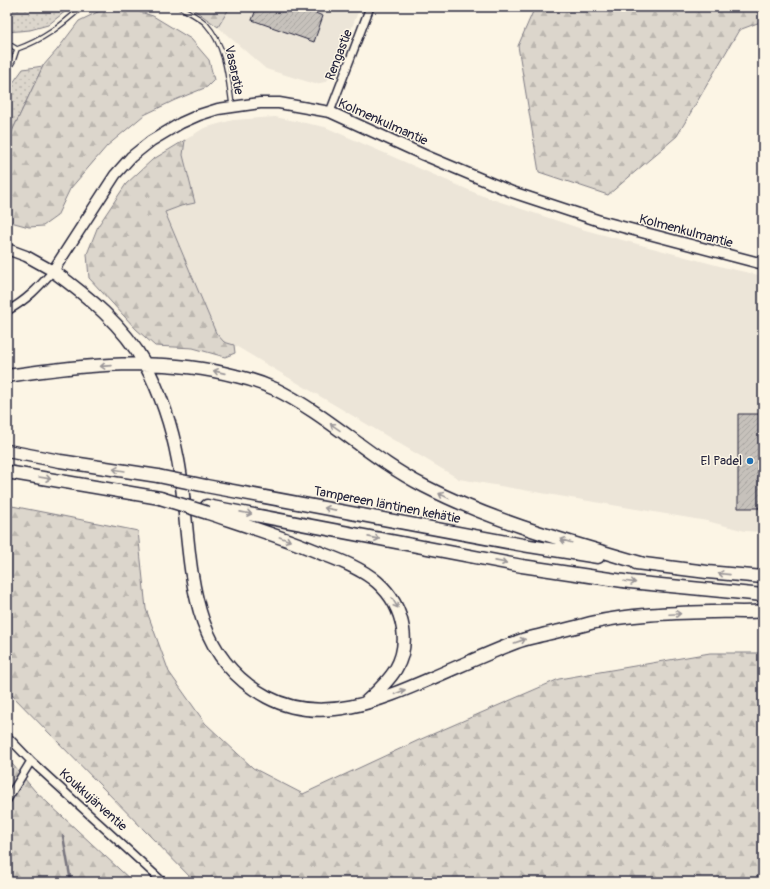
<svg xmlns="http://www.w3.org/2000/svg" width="770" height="889" font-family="Pangolin,sans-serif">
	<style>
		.built { fill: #ece5d8 }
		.grass { fill: url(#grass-dots); stroke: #7f7c84 }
		.forest { fill: url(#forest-firs); stroke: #7f7c84 }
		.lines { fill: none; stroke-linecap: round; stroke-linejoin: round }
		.stream { stroke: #78757e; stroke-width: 2.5 }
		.building { fill: url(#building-hatch); stroke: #22223b }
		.lane-casing { stroke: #22223b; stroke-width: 6 }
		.street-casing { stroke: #22223b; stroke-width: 10 }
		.secondary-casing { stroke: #22223b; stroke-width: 13 }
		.highway-casing { stroke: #22223b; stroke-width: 15 }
		.lane { stroke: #fcf5e5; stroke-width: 3.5 }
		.street { stroke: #fcf5e5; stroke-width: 7 }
		.secondary { stroke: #fcf5e5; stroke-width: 10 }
		.highway { stroke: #fcf5e5; stroke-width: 12 }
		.highway-bridge-casing { stroke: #22223b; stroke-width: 15; stroke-linecap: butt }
		.highway-bridge { stroke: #fcf5e5; stroke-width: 12 }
		.oneway { stroke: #9a9698 }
		.poi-dot { fill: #1f6fb2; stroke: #fcf5e5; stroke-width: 1.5 }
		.labels { text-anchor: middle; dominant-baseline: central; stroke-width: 3; stroke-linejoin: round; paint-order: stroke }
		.street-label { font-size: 13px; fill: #22223b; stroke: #fcf5e5 }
		.poi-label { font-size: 13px; fill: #22223b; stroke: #fcf5e5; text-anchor: end }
	</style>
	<defs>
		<pattern id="grass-dots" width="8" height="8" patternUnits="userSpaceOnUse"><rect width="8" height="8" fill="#dcd6cc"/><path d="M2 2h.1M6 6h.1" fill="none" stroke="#bcb7b0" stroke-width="1.8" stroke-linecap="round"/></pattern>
		<pattern id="forest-firs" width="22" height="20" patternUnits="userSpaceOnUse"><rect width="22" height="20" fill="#dcd6cc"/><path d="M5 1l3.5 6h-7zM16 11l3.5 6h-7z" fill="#bcb7b0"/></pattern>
		<pattern id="building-hatch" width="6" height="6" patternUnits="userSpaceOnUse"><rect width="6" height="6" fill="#c6c1bb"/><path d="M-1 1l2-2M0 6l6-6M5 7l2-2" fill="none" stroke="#aaa6a2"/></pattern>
	</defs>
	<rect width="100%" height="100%" fill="#fcf5e5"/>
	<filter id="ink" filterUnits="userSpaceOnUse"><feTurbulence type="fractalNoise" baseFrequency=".025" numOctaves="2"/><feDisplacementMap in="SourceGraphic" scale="8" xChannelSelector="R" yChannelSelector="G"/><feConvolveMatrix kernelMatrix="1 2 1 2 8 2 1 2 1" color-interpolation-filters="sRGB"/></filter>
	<g filter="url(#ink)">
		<path class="built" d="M 230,7 L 360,7 L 333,75 L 325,82 L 315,84 L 266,69 L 218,27 Z
			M 275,117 L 325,127 L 480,195 L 585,230 L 727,268 L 763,276 L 763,532 L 745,531 L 707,521 L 459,479 L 234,345 L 224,342 L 216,333 L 165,211 L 195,203 L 183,155 L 185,140 L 204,128 L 233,120 Z"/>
		<path class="grass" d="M 7,7 L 71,7 L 48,25 L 30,30 L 7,32 Z
			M 43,66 L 7,142 L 7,91 L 23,69 Z"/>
		<path class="forest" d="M 108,7 L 124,7 L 153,16 L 191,39 L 209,60 L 214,80 L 207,87 L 175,100 L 144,115 L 107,146 L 70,189 L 57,216 L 43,226 L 29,227 L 7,221 L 7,142 L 43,66 L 57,50 L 79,21 Z
			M 190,7 L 230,7 L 218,27 Z
			M 535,7 L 763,7 L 763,21 L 739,30 L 677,136 L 608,195 L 539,172 L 518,46 Z
			M 185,140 L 183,155 L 195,203 L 181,206 L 165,212 L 216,333 L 224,342 L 234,345 L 235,353 L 225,357 L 193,348 L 155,346 L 136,329 L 89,278 L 87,254 L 98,226 L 126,184 L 152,160 Z
			M 7,505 L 138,531 L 146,609 L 169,672 L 205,723 L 253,768 L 303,794 L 419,740 L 559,679 L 710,653 L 763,653 L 763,882 L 195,882 L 7,690 Z
			M 7,758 L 35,791 L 133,882 L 7,882 Z"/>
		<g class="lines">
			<path class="stream" d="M 63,836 L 71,882"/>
		</g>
		<path class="building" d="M 257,7 L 300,7 L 323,16 L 314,42 L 252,20 Z
			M 738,414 L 763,414 L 763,508 L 738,508 Z"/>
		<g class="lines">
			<defs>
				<path id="lane" d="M 180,7 C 188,12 199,17 206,24 C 226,46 228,77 232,105
					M 7,43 L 17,49
					M 17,49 C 43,40 61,26 82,7
					M 7,71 L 13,61 L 17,49"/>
				<path id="street" d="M 330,112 L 370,7
					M 7,311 C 27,300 38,288 53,271
					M 7,736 L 31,761 L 163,882
					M 7,800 L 31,761"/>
				<path id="secondary" d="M 7,249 L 26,256 L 53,271 L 115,175 L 131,157 L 151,141 L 181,123 L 199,115 L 218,109 L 260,103 L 279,103 L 330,112 L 424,155 L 512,192 L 600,221 L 763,264"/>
				<path id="highway" d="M 53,271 C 89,297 123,325 145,364 C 161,394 172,428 178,460 C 194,544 178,650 267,697 C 321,726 381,700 432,678 C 460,666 488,653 517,642 C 526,638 536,637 546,634 C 561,631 576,627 591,623 C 630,614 672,613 712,612 C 729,611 746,613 763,611
					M 7,376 C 81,365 163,356 236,376 C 249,379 262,383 275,389 C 328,415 371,459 424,486 C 494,522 569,542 644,564
					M 7,451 L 60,461 L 158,476
					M 7,472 L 160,498
					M 206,486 L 523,545 L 598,557
					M 207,506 L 522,566 L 630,582 L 763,595
					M 208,513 C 247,526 286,538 323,554 C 342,561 362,569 377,582 C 392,595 400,610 403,629 C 408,662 390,680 367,701
					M 636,563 L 707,572 L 763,577"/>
			</defs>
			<use href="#lane" class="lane-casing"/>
			<use href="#street" class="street-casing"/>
			<use href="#secondary" class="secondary-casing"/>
			<use href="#highway" class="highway-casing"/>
			<use href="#lane" class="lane"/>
			<use href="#street" class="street"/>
			<use href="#secondary" class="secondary"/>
			<use href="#highway" class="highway"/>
			<defs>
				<path id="highway-bridge" d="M 158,476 L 206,486
					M 160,498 L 208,513"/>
			</defs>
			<use href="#highway-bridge" class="highway-bridge-casing"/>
			<use href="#highway-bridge" class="highway-bridge"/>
		</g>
		<defs><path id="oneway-shaft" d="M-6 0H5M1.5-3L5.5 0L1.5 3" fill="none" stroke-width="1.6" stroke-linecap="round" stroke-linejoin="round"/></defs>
		<g class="oneway">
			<use href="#oneway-shaft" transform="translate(106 366) rotate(176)"/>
			<use href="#oneway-shaft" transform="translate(219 372) rotate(-167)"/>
			<use href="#oneway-shaft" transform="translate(335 427) rotate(-145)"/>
			<use href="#oneway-shaft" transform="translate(119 470) rotate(-171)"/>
			<use href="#oneway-shaft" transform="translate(45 478) rotate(10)"/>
			<use href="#oneway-shaft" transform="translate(444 496) rotate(-154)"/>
			<use href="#oneway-shaft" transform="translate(330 509) rotate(-169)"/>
			<use href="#oneway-shaft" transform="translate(246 513) rotate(11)"/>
			<use href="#oneway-shaft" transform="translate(374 538) rotate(11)"/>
			<use href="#oneway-shaft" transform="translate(285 539) rotate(20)"/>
			<use href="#oneway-shaft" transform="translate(566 541) rotate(-164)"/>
			<use href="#oneway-shaft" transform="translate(501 562) rotate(11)"/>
			<use href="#oneway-shaft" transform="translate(724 574) rotate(-174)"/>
			<use href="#oneway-shaft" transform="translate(630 582) rotate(7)"/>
			<use href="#oneway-shaft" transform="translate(395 603) rotate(59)"/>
			<use href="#oneway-shaft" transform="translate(675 614) rotate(-3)"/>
			<use href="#oneway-shaft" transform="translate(520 641) rotate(-19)"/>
			<use href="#oneway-shaft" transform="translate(400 692) rotate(-23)"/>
		</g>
	</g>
	<circle class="poi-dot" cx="750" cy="461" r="4"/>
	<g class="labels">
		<g class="street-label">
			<text transform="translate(339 55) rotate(-69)">Rengastie</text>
			<text transform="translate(234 70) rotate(78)">Vasaratie</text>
			<text transform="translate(383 122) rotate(24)">Kolmenkulmantie</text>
			<text transform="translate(686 231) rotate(15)">Kolmenkulmantie</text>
			<text transform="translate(387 505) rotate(11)">Tampereen läntinen kehätie</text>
			<text transform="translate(93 800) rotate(42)">Koukkujärventie</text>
		</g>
		<g class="poi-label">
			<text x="742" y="461">El Padel</text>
		</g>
	</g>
	<rect width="770" height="889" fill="none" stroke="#fcf5e5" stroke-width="24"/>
	<rect x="12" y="12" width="746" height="865" fill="none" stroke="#22223b" stroke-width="1.5" filter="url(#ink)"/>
</svg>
